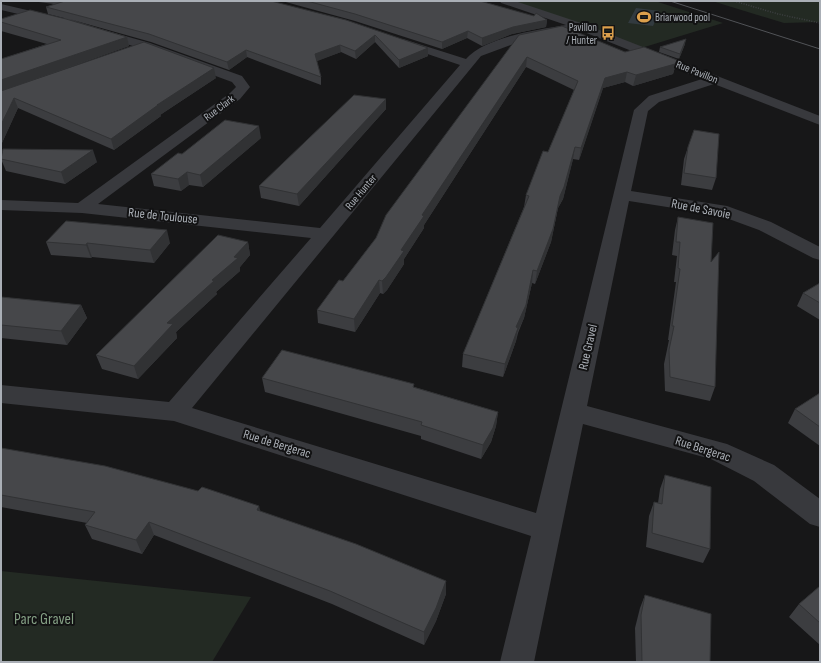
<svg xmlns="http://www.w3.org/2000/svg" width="821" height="663" font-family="'Sofia Sans Condensed',sans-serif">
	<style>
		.green { fill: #232a23 }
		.water { fill: #323a3f }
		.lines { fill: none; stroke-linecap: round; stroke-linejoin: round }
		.path { stroke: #3e4043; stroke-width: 1.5; stroke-dasharray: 1 1.5; stroke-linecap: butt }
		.minor { fill: #38393d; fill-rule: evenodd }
		.tram { stroke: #515357; stroke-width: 1 }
		.wall { fill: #3c3d40 }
		.shaded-wall { fill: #313234 }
		.building { fill: #46474a; stroke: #313234 }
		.labels { text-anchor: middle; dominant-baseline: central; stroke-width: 4; stroke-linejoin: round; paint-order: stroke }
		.far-poi-label { font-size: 11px; fill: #aaafb6; stroke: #121213; text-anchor: start }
		.far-street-label { font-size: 11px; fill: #aaafb6; stroke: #121213 }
		.street-label { font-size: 13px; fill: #aaafb6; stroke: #121213 }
		.near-park-label { font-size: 16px; fill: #849f84; stroke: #121213 }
	</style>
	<rect width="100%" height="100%" fill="#171718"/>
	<path class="green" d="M 519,1 L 655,1 L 723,23 L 638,49 L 516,4 Z
		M 712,1 L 820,1 L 820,22 L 784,23 Z
		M 1,571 L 251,597 L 212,662 L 1,662 Z"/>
	<path class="water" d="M 636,8 L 660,11 L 653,26 L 628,23 Z"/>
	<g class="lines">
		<path class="path" d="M 734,1 L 778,14 L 820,23"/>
		<path class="minor" d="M 500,1 L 515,1 L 584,24 L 820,116 L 820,125 L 714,84 L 659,102 L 648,111 L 631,191 L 727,206 L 771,222 L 820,247 L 820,260 L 813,258 L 759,230 L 718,215 L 629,201 L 587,406 L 727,444 L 774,465 L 820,499 L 820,527 L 810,524 L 754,481 L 711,459 L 583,424 L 534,662 L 500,662 L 531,536 L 174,421 L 1,403 L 1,385 L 169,402 L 311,238 L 82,213 L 1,210 L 1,200 L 78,203 L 230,93 L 236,87 L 232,82 L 142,49 L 96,34 L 94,32 L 96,30 L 104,30 L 150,43 L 242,76 L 250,87 L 240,99 L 98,204 L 320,228 L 460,65 L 395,43 L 393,41 L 395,39 L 403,39 L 466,59 C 485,37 537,30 566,25 L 501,3 ZM 579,30 L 702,79 L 649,96 L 634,110 L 536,513 L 192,408 L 481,56 L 519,42 Z
			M 1,4 L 57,17 L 58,19 L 53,22 L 1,10 Z"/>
		<path class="tram" d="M 670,1 L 820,49"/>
	</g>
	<path class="wall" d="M 31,1 L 271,1 L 428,48 L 428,56 L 399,68 L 375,42 L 356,59 L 341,52 L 316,61 L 321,77 L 321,85 L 247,57 L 229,70 L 151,42 L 69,19 L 127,37 L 129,46 L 26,83 L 216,78 L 160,115 L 161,116 L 114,150 L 18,108 L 1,145 L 1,59 L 47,44 L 1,31 L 1,19 L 64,18 L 48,14 L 46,7 L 54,4 Z
		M 282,1 L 480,1 L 547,20 L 546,27 L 512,34 L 482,46 L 467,38 L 442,49 L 355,21 Z
		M 519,35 L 625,52 L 677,60 L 673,74 L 633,86 L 625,82 L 603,88 L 579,160 L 573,159 L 563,199 L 558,208 L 551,242 L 535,284 L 532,283 L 524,318 L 518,333 L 516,341 L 503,377 L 462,367 L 463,354 L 524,207 L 526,195 L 548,152 L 574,90 L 526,67 L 424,225 L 424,228 L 404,259 L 404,264 L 387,290 L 383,294 L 380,293 L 355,332 L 318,323 L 317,310 L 343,281 L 376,238 Z
		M 685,44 L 679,59 L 659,52 L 660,47 Z
		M 386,99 L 386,109 L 299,206 L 261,198 L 259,186 Z
		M 261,138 L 203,187 L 189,185 L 181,191 L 154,186 L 151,174 L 182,154 Z
		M 688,147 L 716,178 L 712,190 L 681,185 L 684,159 Z
		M 1,159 L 97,162 L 65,184 L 6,171 Z
		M 678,217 L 711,262 L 715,387 L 710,401 L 665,391 L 664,364 L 669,340 L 668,340 L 676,282 L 674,282 L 677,256 L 672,255 L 675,230 Z
		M 46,242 L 170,243 L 154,263 L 92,257 L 91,258 L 51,255 Z
		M 248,242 L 250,255 L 240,267 L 240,271 L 216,292 L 217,294 L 176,332 L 177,338 L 138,379 L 102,369 L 96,355 Z
		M 820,283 L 820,320 L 797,306 L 803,293 Z
		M 1,297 L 81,305 L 87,318 L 67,345 L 1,338 Z
		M 262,378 L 414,384 L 414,387 L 498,412 L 496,426 L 491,442 L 481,459 L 421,439 L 421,436 L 265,392 Z
		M 820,393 L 820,446 L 788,423 L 795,409 Z
		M 1,448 L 261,512 L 446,581 L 446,594 L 436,621 L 424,645 L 332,604 L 154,535 L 142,554 L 92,539 L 85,525 L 87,523 L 1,507 Z
		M 665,475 L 710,549 L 703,563 L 646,547 L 649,516 L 654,502 L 658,503 L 660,489 Z
		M 820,586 L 820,645 L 789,617 L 799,604 Z
		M 645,595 L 710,662 L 636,662 L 635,628 L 640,608 Z"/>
	<path class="shaded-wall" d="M 547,20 L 546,27 L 512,34 L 482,46 L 482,38 L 513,27 Z
		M 468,31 L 467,38 L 442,49 L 442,42 Z
		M 375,35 L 375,42 L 356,59 L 355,51 Z
		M 127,37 L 129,46 L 1,91 L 1,80 Z
		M 686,39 L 685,44 L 679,59 L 680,54 Z
		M 340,45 L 341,52 L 315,62 L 315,54 Z
		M 428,48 L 428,56 L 399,68 L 399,60 Z
		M 246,50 L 247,57 L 229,70 L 227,62 Z
		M 527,57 L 526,67 L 424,225 L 424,228 L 404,259 L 404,264 L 387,290 L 383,294 L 382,281 L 422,215 Z
		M 677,60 L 673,74 L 633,86 L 636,75 Z
		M 214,68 L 216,78 L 160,115 L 161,116 L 114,150 L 111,139 L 157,105 Z
		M 627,72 L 625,82 L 603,88 L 579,160 L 581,148 L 605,78 Z
		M 14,98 L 18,108 L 1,145 L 1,125 Z
		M 386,99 L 386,109 L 299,206 L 297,194 Z
		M 259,126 L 261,138 L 203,187 L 200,175 Z
		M 575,147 L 573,159 L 563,199 L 558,208 L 551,242 L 535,284 L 537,271 Z
		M 93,150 L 97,162 L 65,184 L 61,172 Z
		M 187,172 L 189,185 L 181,191 L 178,179 Z
		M 167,230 L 170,243 L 154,263 L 150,250 Z
		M 248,242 L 250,255 L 240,267 L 240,271 L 216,292 L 217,294 L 176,332 L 177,338 L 138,379 L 134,366 L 167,323 L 212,280 L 234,257 Z
		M 87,243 L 92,257 L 91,258 L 86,245 Z
		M 533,270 L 532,283 L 524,318 L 517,333 L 516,341 L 503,377 L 505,364 Z
		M 379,280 L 380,293 L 355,332 L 354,319 Z
		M 81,305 L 87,318 L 67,345 L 61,331 Z
		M 498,412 L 496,426 L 491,442 L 481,459 L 483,445 Z
		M 259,506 L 263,520 L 257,510 Z
		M 149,522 L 154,535 L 142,554 L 136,540 Z
		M 446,581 L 446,594 L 436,621 L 424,645 L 424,632 Z"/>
	<path class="building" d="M 65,1 L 271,1 L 346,20 L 428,48 L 399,60 L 375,35 L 355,51 L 340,45 L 315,54 L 321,77 L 246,50 L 227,62 L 149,34 L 46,7 Z
		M 307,1 L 480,1 L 534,16 L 536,13 L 547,20 L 513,27 L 482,38 L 468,31 L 442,42 L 355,14 Z
		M 30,10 L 66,19 L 127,37 L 1,80 L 1,59 L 61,40 L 1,22 L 1,19 Z
		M 562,26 L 625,52 L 644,47 L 677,60 L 675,64 L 636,75 L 627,72 L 605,78 L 581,148 L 575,147 L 564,187 L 560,196 L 553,229 L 537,271 L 533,270 L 526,305 L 516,327 L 518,328 L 505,364 L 463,354 L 529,196 L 526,195 L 543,151 L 548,152 L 578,81 L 527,57 L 422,215 L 424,216 L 401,250 L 404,251 L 386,277 L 382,281 L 379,280 L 354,319 L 317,310 L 339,280 L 343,281 L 376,238 L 386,215 L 519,35 Z
		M 686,39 L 680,54 L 660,47 Z
		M 144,42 L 214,68 L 157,105 L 158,105 L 111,139 L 14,98 L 1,125 L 1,91 Z
		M 354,95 L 386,99 L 297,194 L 259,186 Z
		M 225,120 L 259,126 L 200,175 L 187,172 L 178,179 L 151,174 L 178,153 L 182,154 Z
		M 694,130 L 719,134 L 716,178 L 684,173 L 688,147 Z
		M 3,149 L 93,150 L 61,172 L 1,159 Z
		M 678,217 L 713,223 L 711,262 L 719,252 L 715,387 L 670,377 L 669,350 L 674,326 L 672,326 L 680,269 L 678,268 L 680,242 L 676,242 Z
		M 66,221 L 167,230 L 150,250 L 87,243 L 86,245 L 46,242 Z
		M 218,235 L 248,242 L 234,257 L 238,258 L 212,280 L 214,281 L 167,323 L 173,324 L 134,366 L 96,355 Z
		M 820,283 L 820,303 L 803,293 Z
		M 1,297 L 81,305 L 61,331 L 1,325 Z
		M 282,350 L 414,384 L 413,387 L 498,412 L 493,428 L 483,445 L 421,425 L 422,422 L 262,378 Z
		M 820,393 L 820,427 L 795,409 Z
		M 1,448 L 105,466 L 198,491 L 202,487 L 259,506 L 257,510 L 356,544 L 446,581 L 436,608 L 424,632 L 330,591 L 149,522 L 136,540 L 85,525 L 95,512 L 1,495 Z
		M 665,475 L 711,487 L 710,549 L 652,533 L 654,502 L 662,504 Z
		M 820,586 L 820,623 L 799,604 Z
		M 645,595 L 711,614 L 710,662 L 642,662 L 641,615 Z"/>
	<defs>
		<symbol id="stadium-bare" viewBox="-9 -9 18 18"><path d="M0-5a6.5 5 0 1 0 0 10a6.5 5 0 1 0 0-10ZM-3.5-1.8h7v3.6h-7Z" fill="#db9f4c" stroke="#121213" stroke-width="2.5" paint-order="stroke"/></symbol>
		<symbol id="bus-bare" viewBox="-9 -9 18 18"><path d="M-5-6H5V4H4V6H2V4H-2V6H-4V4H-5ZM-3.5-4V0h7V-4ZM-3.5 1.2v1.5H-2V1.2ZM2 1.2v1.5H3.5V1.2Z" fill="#db9f4c" stroke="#121213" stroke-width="2.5" paint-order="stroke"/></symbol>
	</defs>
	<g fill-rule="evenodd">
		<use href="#stadium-bare" x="634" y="7" width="20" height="20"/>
		<use href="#bus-bare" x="598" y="23" width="20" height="20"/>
	</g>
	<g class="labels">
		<g class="far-poi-label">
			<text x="655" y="17">Briarwood pool</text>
			<text x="597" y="27" text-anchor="end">Pavillon<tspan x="597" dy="13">/ Hunter</tspan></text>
		</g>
		<g class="far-street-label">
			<text transform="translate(697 72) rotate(22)">Rue Pavillon</text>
			<text transform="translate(219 108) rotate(-37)">Rue Clark</text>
			<text transform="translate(361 192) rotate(-50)">Rue Hunter</text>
		</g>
		<g class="street-label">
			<text transform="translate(701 209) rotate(11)">Rue de Savoie</text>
			<text transform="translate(163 216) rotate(6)">Rue de Toulouse</text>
			<text transform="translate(588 347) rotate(-77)">Rue Gravel</text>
			<text transform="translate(277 444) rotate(17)">Rue de Bergerac</text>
			<text transform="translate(703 449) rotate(18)">Rue Bergerac</text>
		</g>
		<g class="near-park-label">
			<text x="44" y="619">Parc Gravel</text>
		</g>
	</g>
	<rect width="821" height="663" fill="none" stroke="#aaafb6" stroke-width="4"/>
</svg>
